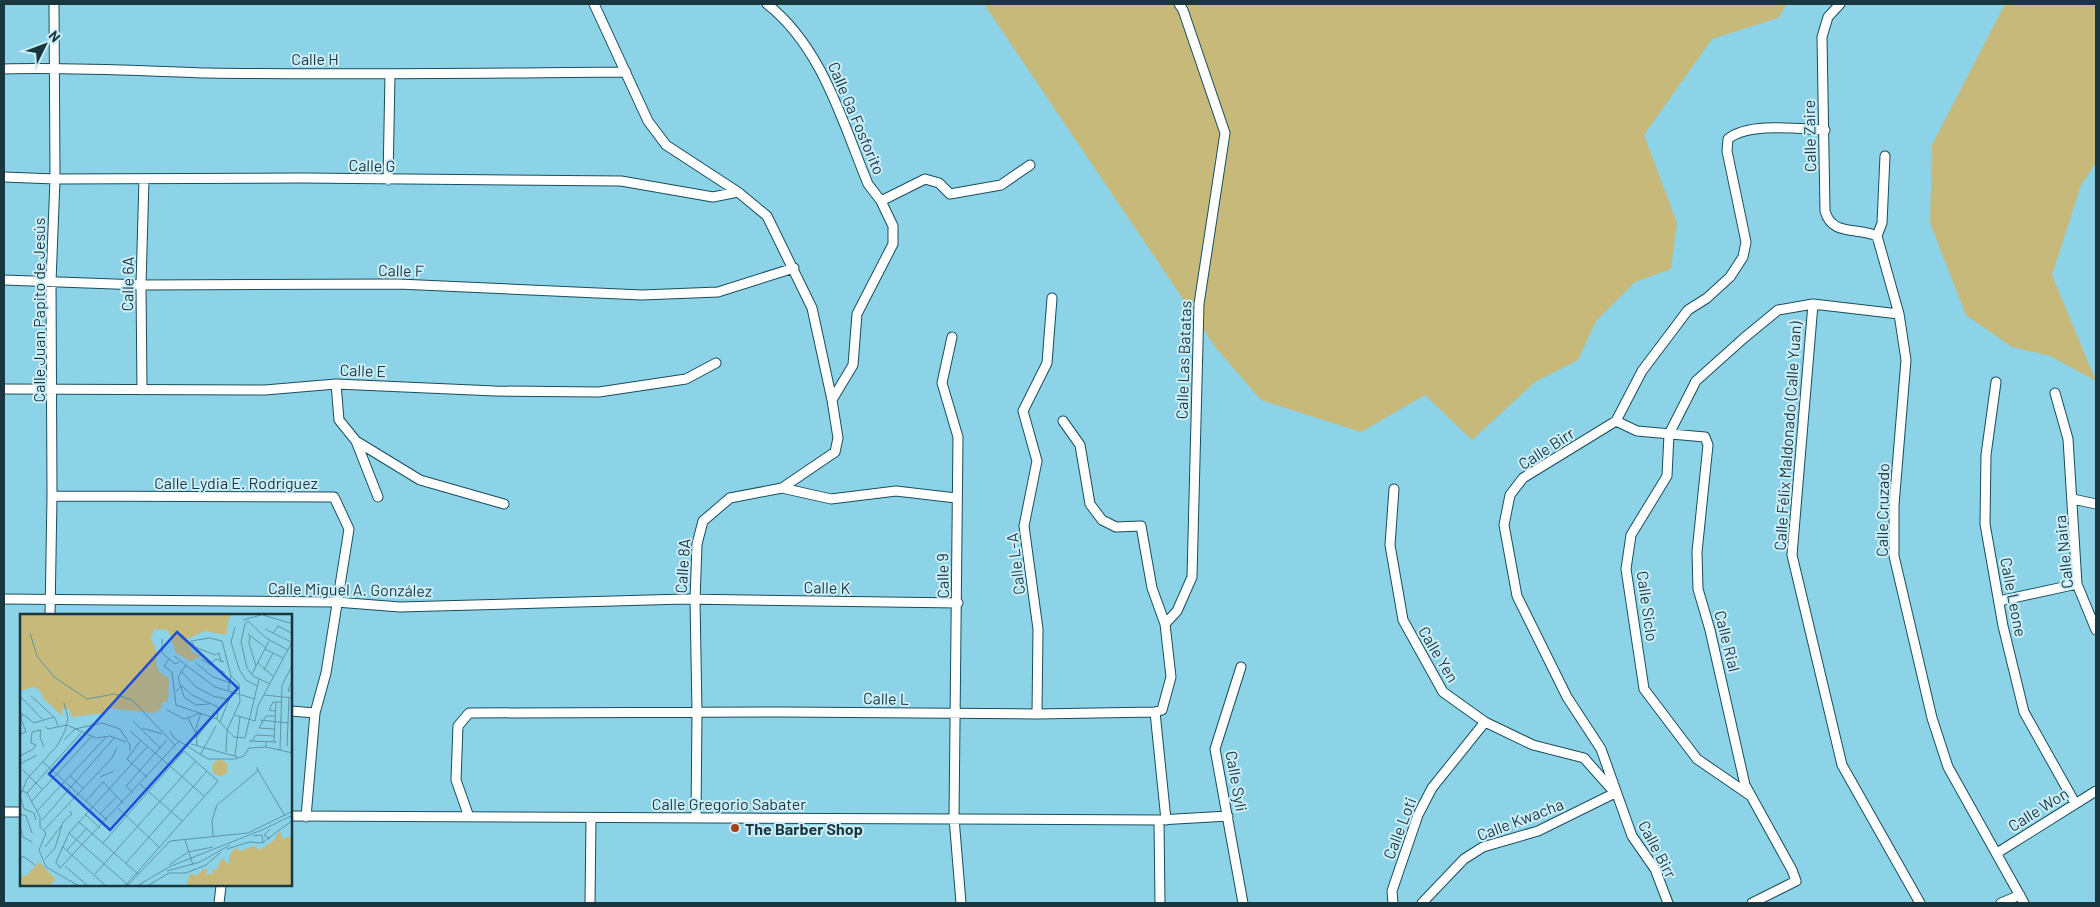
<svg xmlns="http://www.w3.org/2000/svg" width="2100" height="907" font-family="Barlow,sans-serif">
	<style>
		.green { fill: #c6b97a }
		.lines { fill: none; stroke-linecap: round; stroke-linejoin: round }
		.minor-casing { stroke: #184e5c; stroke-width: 11 }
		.minor { stroke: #fff; stroke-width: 9 }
		.poi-dot { fill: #a63f1b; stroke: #cceef8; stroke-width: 2 }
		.labels { text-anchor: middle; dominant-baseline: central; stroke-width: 4; stroke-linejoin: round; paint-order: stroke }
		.street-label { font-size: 16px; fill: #1a3740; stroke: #cceef8 }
		.poi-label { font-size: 16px; font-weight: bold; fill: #1a3740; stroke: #cceef8; text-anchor: start }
		.inset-road { fill: none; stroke: #5f95a5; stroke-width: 1 }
		.view { fill: #1d4ed8; fill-opacity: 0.15; stroke: #1d4ed8; stroke-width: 2.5 }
		.inset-edge { fill: none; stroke: #1a3740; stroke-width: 2.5 }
	</style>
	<rect width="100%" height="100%" fill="#8dd3e8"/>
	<path class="green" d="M 984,4 L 1787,4 L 1778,18 L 1712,39 L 1644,135 L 1677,223 L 1671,269 L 1635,282 L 1596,321 L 1578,360 L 1535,382 L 1472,440 L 1425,395 L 1361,432 L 1261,400 L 1216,348 Z
		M 2005,4 L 2096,4 L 2096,163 L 2081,185 L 2052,275 L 2096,381 L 2050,356 L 2012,347 L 1966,315 L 1930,223 L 1932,145 Z"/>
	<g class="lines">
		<defs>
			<path id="minor" d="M 594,4 L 648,121 L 666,145 L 738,192 L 767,216 L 812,308 L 832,400
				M 767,4 C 822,47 842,121 868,184 L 881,201 L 893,226 L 893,244 L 857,314 L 853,365 L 832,400 L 838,438 L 835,452 L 782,488
				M 1840,4 L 1828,17 L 1822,37 L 1825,211 C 1832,236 1855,227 1877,236
				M 4,69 C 72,67 139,71 207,73 C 347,75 487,73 626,72
				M 1885,156 L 1882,223 L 1877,236 L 1899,314 L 1906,360 L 1894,505 L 1894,556 L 1932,718 L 1948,767 L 2024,903
				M 4,177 L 55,179 L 302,178 L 621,181 L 713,197 L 738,192
				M 388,180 L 390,74
				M 881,201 L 925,179 L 939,183 L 950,194 L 1001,185 L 1030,165
				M 4,280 L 141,285 L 398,284 L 642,295 L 718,292 L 794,268
				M 1813,304 L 1792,555 L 1842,765 L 1920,903
				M 952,337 L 942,383 L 958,437 L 954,818 L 961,903
				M 1996,382 L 1986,455 L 1985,524 L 2003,626 L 2024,712 L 2075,803
				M 336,384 L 339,420 L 356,441 L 378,497
				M 4,389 L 265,390 L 336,384 L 495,391 L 599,392 L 686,379 L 716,363
				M 142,390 L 141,285 L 144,179
				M 2055,393 L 2068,439 L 2077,584 L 2096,630
				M 1063,421 L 1080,445 L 1090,504 L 1102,520 L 1116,527 L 1141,526 L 1152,588 L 1165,624
				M 1616,421 L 1637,431 L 1705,437 L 1708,445 L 1697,552 L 1698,589 L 1710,630 L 1745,785 L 1792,870 L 1796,881 L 1752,903
				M 356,441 L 420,480 L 504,504
				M 1394,489 L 1390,545 L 1403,620 L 1443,692 L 1485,722 L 1533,745 L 1584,758 L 1615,793 L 1538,831 L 1483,847 L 1464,859 L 1422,903
				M 52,496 L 334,497 L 349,529 L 326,673 L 315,713 L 306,817
				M 2073,499 L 2096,504
				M 4,599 L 336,602 L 400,607 L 684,599 L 958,603
				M 1999,601 L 2077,584
				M 50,616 L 52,496 L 51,282 L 55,179 L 54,4
				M 1241,667 L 1215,749 L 1243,903
				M 291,711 L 315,713
				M 1155,712 L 1166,820
				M 1037,714 L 1038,629 L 1024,526 L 1037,461 L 1023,411 L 1047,363 L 1052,298
				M 1751,796 L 1697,759 L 1644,689 L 1626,569 L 1631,535 L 1667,476 L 1669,434 L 1696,381 L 1744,338 L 1778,310 L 1813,304 L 1899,314
				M 4,812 L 21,812
				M 291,816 L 1159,820 L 1228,816
				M 469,817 L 456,780 L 458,726 L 469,713 L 783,712 L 1037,714 L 1155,712 L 1162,710 L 1171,677 L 1165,624 L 1177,611 L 1192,577 L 1199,304 L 1225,133 L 1183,10 L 1179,4
				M 696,818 L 697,712 L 695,600 L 697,544 L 703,521 L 730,498 L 782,488 L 831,499 L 896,491 L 956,498
				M 1159,820 L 1160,903
				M 1997,853 L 2096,791
				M 219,903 L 221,886
				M 590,903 L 591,818
				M 1393,903 L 1392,891 L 1418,815 L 1432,788 L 1485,722
				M 1668,903 L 1655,869 L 1632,836 L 1601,749 L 1567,697 L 1517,596 L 1504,525 L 1510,495 L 1523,478 L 1616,421 L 1642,371 L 1688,310 L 1707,298 L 1730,277 L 1743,257 L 1746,242 L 1727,151 L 1728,139 C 1749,122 1799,129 1825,130
				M 2001,903 L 2020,895"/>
		</defs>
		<use href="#minor" class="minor-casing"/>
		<use href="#minor" class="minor"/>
	</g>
	<circle class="poi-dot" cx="735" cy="828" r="5"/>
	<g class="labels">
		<g class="street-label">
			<text x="315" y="58">Calle H</text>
			<text transform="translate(857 118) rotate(67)">Calle Ga Fosforito</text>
			<text transform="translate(1809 136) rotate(-91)">Calle Zaire</text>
			<text transform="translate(372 165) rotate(1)">Calle G</text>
			<text transform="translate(401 270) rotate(1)">Calle F</text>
			<text transform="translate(127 284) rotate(-89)">Calle 6A</text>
			<text transform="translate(38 310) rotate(-90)">Calle Juan Papito de Jesús</text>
			<text transform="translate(1183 360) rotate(-88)">Calle Las Batatas</text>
			<text transform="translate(363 370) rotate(2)">Calle E</text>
			<text transform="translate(1787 436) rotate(-86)">Calle Félix Maldonado (Calle Yuan)</text>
			<text transform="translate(1546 448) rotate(-33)">Calle Birr</text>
			<text x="236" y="482">Calle Lydia E. Rodríguez</text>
			<text transform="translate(1882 510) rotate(-89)">Calle Cruzado</text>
			<text transform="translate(2063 552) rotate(-96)">Calle Naira</text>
			<text transform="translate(1015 564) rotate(-97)">Calle L-A</text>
			<text transform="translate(682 566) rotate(-86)">Calle 8A</text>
			<text transform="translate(942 576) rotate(-91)">Calle 9</text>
			<text transform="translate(827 587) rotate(1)">Calle K</text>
			<text transform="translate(350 589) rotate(1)">Calle Miguel A. González</text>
			<text transform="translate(2014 597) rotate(79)">Calle Leone</text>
			<text transform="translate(1648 606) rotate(82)">Calle Siclo</text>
			<text transform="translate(1728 641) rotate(76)">Calle Rial</text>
			<text transform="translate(1439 654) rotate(59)">Calle Yen</text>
			<text transform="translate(886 698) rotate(1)">Calle L</text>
			<text transform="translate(1237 781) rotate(80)">Calle Syli</text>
			<text x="729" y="803">Calle Gregorio Sabater</text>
			<text transform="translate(2038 809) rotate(-32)">Calle Won</text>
			<text transform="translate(1520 819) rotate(-21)">Calle Kwacha</text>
			<text transform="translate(1399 828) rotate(-69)">Calle Loti</text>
			<text transform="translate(1658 849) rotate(62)">Calle Birr</text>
		</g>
		<g class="poi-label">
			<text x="745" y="828">The Barber Shop</text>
		</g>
	</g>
	<g transform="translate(20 614)">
		<rect width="272" height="272" fill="#8dd3e8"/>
		<path d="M 0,1 L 214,1 L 209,3 L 206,21 L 185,17 L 167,25 L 172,38 L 182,42 L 170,47 L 156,39 L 148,16 L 134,15 L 131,24 L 138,41 L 136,47 L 138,57 L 149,64 L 148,88 L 142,88 L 141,95 L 133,99 L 87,94 L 84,99 L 52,103 L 49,95 L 42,95 L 42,102 L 22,83 L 21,77 L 13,73 L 0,77 ZM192 154a8 8 0 1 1 16 0a8 8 0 1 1-16 0ZM 260,217 L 263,225 L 272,222 L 272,272 L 169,272 L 167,269 L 170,260 L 177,261 L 184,255 L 188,256 L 186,260 L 193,260 L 192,255 L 196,256 L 202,244 L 209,250 L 209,242 L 215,234 L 221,237 L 233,232 L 240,236 L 254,226 ZM 19,248 L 36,266 L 28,272 L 0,272 L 0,264 L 7,261 Z" fill="#c6b97a"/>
		<path class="inset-road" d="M 243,1 L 273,10M 223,6 L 241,1M 215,13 L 211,28 L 219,55 L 226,66 L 237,72M 245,15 L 271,28M 10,19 L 17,42 L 34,63 L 67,85 L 94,80 L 112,86 L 155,131M 253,19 L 258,12 L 273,20M 228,20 L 246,34M 230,22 L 229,29 L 236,52M 142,25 L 142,39 L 155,50 L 159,48M 245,35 L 263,44M 154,42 L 195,73 L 235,85M 149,45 L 144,52 L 152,58 L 156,91 L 197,105 L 214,123 L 225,124 L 239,65M 181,45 L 205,59M 201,48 L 199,39 L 195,41 L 175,33 L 171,27 L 190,24 L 202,27 L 211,62 L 219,70 L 220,88 L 207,116 L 206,138M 176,49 L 193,63 L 210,69M 238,49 L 254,63M 166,51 L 158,63 L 164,83 L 176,91 L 189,90M 189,51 L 196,45 L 204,48M 160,56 L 176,73 L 193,82 L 210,86M 244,56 L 253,39M 232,60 L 249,27M 273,64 L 268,77 L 273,77M 250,70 L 233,62 L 227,54 L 221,28 L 225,10 L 228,7 L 246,24 L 268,36M 156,77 L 162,72 L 172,81 L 198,93 L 197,105M 208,77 L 211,62M 244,81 L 273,84M 11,82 L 35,104 L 38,112M 1,83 L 23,106M 147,96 L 164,105 L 181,99 L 176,114 L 177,132M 255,97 L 249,96 L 253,88 L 262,88M 0,98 L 14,109 L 34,103M 215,101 L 235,107 L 238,92 L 273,26M 168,104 L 177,122M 240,106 L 268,109M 113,107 L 140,134M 200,108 L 212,78M 25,112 L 28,115 L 47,111 L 76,124 L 90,122 L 106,128M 122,114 L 142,120M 254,115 L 239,114 L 246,102 L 255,102M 110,117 L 184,182M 150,117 L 154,124 L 188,145 L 215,145 L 224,142 L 229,134 L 246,133M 0,120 L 6,118 L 1,105 L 3,100M 177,123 L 189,107M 44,126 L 55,115 L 82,109 L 100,115 L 110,131 L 110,137M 121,126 L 107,145 L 127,163M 229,127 L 257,128M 232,127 L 236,121 L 254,122M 246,128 L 246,133 L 273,139M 254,128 L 256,88M 11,129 L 12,118 L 21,116 L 20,123 L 24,133M 171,130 L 218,143M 128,132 L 49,219 L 36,248 L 40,254 L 159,127M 267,132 L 269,84M 260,136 L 262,71 L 273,50M 180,141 L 196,112M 0,142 L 13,135 L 16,131 L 11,129M 215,142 L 220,103M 23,148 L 87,206M 0,150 L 17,141M 236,153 L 265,202M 3,156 L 23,176M 50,162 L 64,175M 80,163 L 94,157M 120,170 L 162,207M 0,176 L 7,179 L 20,203 L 20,213 L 26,219 L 19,236 L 26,253 L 59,272M 7,179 L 61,119M 113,179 L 106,172 L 147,126M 1,180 L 7,165 L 37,132 L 45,117 L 48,104 L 44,89M 0,181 L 4,195 L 14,199 L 16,206M 66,187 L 83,168 L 103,189M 11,188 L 72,122M 98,194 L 139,233M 17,197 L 87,122M 0,200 L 6,202 L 12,219M 80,200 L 96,183M 66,201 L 80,214M 22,206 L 95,123M 59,208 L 118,260M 0,213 L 3,223 L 12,228M 250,215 L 244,221 L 250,225M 24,216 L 92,144 L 97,134M 49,219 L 108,271M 193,222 L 192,206 L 197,191 L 239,156M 233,222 L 242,221 L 243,229M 165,226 L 173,251M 83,229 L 164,137 L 198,167 L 105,272M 25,233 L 42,211M 43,233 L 86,272M 207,235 L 229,228 L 242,229 L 273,206M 47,236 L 67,214M 0,245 L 3,242 L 15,251M 25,245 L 35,234 L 43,208 L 52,200 L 50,197M 106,249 L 187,157M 149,251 L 168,238 L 193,233M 45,252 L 68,272M 147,257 L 180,248 L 210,231M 75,260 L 176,147M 108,271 L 150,227 L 228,219 L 273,197M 117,272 L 151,252 L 242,216 L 273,201M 127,272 L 149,259 L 166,259 L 186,251 L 201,238"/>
		<path class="view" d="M 157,18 L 218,74 L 90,216 L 29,160 Z"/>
		<rect width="272" height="272" class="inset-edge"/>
	</g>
	<rect width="2100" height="907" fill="none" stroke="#1a3740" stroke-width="10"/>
	<g transform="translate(45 45) rotate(48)" stroke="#cceef8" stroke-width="4" paint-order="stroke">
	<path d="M0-4L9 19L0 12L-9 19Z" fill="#1a3740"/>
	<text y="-8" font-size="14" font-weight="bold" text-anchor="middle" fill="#1a3740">N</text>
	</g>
</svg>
